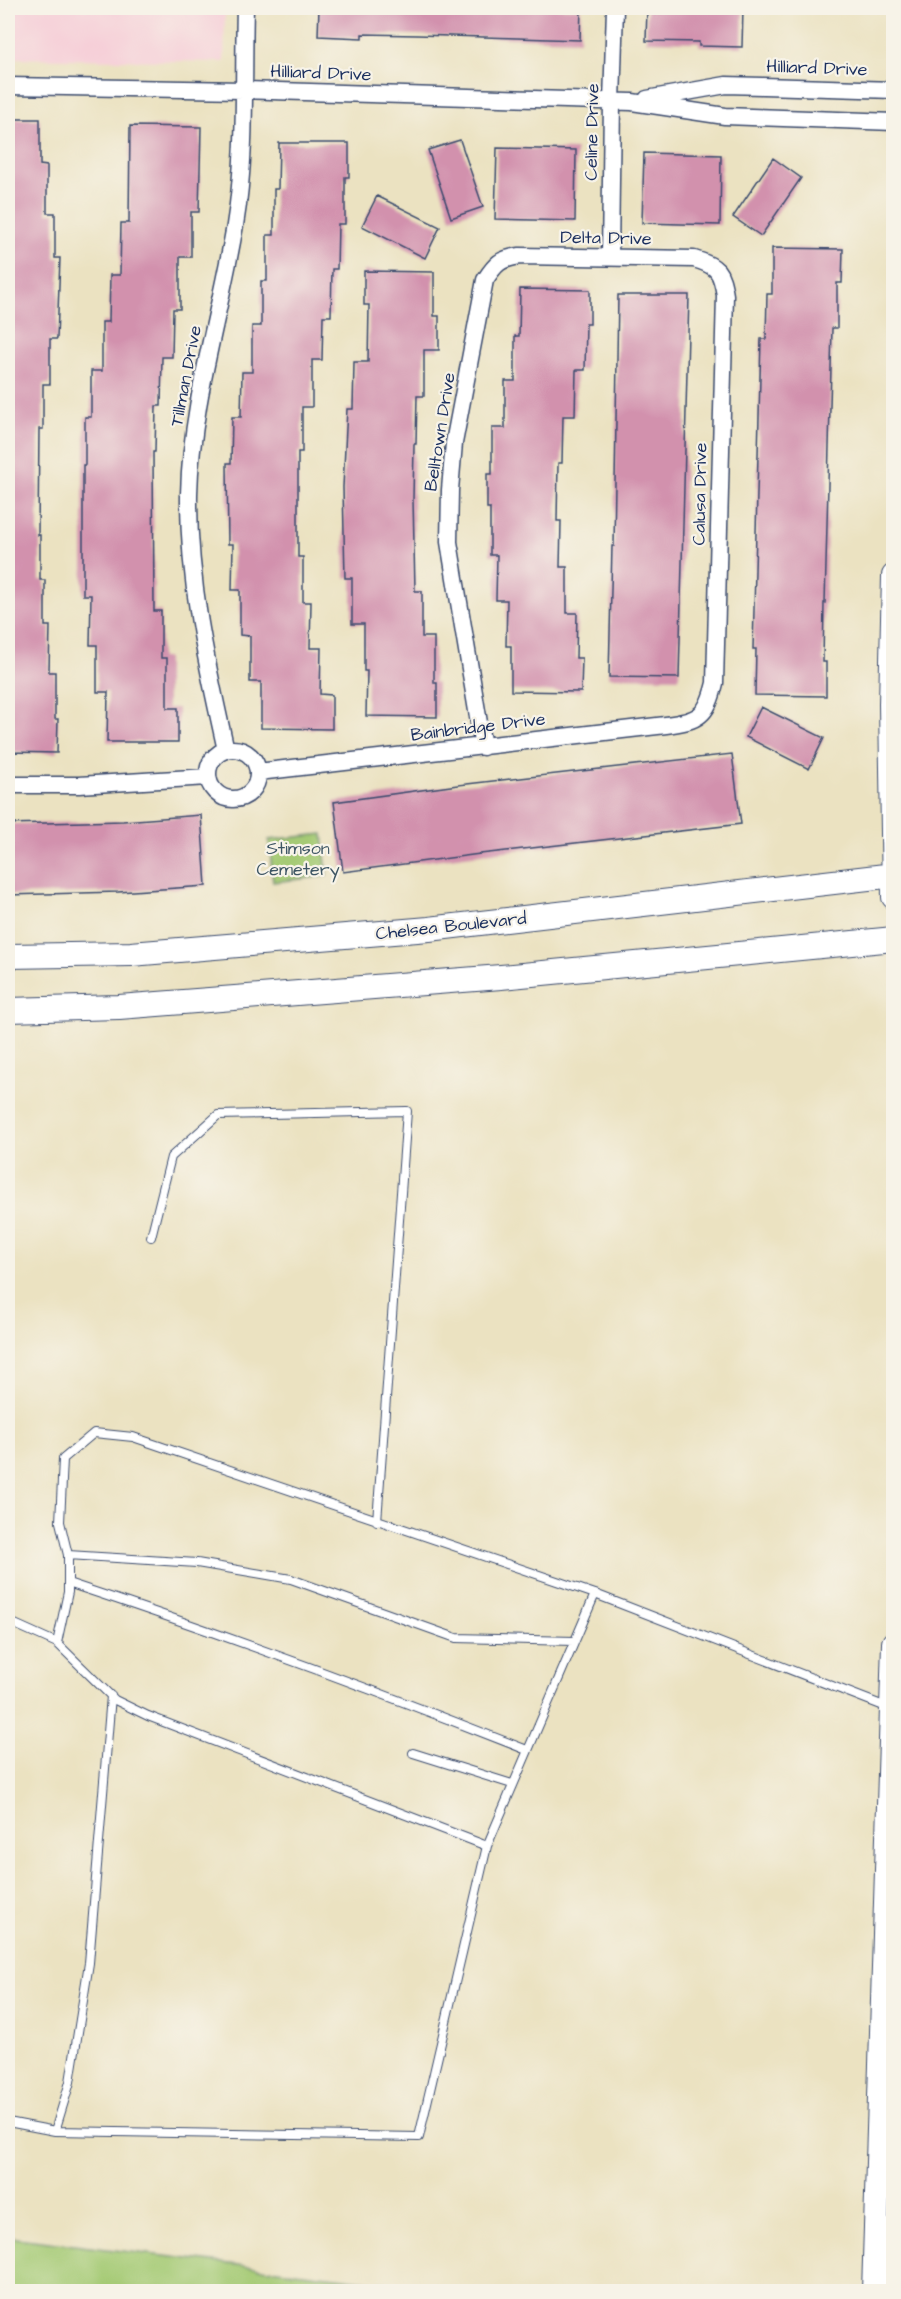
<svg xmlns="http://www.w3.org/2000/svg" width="901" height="2299" font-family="'Architects Daughter',sans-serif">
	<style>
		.built { fill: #f6cfd8 }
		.green { fill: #a5ca75; stroke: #607c6a; stroke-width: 1.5 }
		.building { fill: #d291ad }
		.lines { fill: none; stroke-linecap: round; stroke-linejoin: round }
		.service-casing { stroke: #3a4a6d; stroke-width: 10 }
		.minor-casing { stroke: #3a4a6d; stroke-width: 19 }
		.secondary-casing { stroke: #3a4a6d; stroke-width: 26 }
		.service { stroke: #fff; stroke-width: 8 }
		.minor { stroke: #fff; stroke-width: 16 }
		.secondary { stroke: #fff; stroke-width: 24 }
		.labels { text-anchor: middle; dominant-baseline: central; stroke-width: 4.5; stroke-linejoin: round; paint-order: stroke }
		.street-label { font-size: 18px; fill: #1b2f5e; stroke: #f7f3e8 }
		.park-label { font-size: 18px; fill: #3e5664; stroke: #f7f3e8 }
	</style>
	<rect width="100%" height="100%" fill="#f7f3e8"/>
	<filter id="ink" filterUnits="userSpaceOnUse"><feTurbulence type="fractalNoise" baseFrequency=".0167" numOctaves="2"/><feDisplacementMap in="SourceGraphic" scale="12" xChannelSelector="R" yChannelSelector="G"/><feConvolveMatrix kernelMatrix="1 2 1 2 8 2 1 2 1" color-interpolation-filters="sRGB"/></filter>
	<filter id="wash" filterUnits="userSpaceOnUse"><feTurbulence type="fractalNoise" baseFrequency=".008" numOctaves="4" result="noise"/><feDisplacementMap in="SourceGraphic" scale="24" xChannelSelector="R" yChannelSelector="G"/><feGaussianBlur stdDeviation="1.35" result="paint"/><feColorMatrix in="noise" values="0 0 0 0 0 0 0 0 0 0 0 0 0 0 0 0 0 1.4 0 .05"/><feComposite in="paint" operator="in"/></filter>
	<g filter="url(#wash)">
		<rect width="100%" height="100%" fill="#ebe2c1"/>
		<path class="built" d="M 8,8 L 225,8 L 224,62 L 8,58 Z"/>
		<path class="green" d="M 323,834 L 327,876 L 273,882 L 269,840 Z
			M 8,2237 L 451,2291 L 8,2291 Z"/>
		<g id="blocks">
			<path class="building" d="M 319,8 L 581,8 L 580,40 L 417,35 L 362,34 L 362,38 L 318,36 Z
				M 647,8 L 743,8 L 742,47 L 699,46 L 699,42 L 646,41 Z
				M 8,119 L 40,119 L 40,165 L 47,166 L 47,213 L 55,213 L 55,258 L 60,258 L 57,339 L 50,339 L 50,384 L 43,384 L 43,429 L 39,429 L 38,535 L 40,535 L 40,580 L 45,580 L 45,626 L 50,626 L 49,672 L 55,672 L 55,719 L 58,719 L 57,753 L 8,752 Z
				M 130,126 L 201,127 L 199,212 L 191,212 L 191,257 L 180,257 L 180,309 L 173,309 L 172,357 L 162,357 L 161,406 L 156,406 L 155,452 L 153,452 L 154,611 L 161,611 L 161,658 L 167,658 L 167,708 L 178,708 L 178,742 L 107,742 L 108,692 L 97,692 L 97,645 L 90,645 L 91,595 L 83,595 L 83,465 L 85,465 L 85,417 L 91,417 L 91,371 L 102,371 L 102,322 L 109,322 L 110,275 L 120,275 L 121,223 L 129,223 Z
				M 460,140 L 483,207 L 451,218 L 428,150 Z
				M 279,143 L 349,143 L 349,177 L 345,177 L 345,224 L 338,224 L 337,269 L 332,269 L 331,316 L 323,316 L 322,360 L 312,360 L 312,407 L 302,407 L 302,452 L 298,452 L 298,557 L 303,557 L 303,602 L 311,602 L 310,648 L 321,648 L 320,694 L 332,695 L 332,729 L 261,728 L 261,682 L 250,682 L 250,636 L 240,635 L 240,590 L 232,590 L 233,544 L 228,544 L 227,463 L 231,463 L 232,417 L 241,417 L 242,372 L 252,372 L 252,326 L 261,326 L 261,281 L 267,281 L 267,235 L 274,235 L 274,189 L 278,189 Z
				M 497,148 L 576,150 L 575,221 L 495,219 Z
				M 644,153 L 721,155 L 720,225 L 642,223 Z
				M 773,158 L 801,178 L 761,236 L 733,217 Z
				M 377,196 L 440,227 L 425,258 L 362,226 Z
				M 772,248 L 843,249 L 842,283 L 837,283 L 837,328 L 832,328 L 825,603 L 824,603 L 823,662 L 826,662 L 826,696 L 755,695 L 756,649 L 753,649 L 761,339 L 766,339 L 767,294 L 772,294 Z
				M 364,271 L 434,272 L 434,316 L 439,316 L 439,350 L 424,350 L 424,396 L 417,396 L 416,444 L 414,444 L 413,499 L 415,591 L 422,591 L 422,637 L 434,637 L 434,683 L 437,683 L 437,717 L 366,716 L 367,671 L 364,671 L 364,624 L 352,624 L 352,578 L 345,578 L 343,487 L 347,409 L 353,409 L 354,362 L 368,362 L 369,305 L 364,305 Z
				M 520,289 L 590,290 L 590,324 L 586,324 L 585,370 L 576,370 L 575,416 L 563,416 L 562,463 L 558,463 L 557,521 L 561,521 L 560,567 L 567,567 L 567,613 L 577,613 L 576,658 L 582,658 L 581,692 L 511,691 L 511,646 L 506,646 L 507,600 L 496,600 L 497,555 L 490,555 L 490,508 L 487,508 L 487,474 L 492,474 L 492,428 L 505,428 L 505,381 L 515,381 L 515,336 L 519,336 Z
				M 618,295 L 689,295 L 679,678 L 609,677 L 612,546 L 614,546 Z
				M 761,707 L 824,738 L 809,769 L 746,737 Z
				M 732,754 L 741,824 L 480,854 L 343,872 L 334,802 L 458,785 Z
				M 201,815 L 206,886 L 118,892 L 8,895 L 8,824 L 123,821 Z"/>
		</g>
	</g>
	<g filter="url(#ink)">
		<use href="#blocks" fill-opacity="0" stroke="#3a4a6d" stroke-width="1.5"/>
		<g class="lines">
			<defs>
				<path id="service" d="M 151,1237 L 171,1157 L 218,1115 L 407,1111 L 377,1521
					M 68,1583 C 223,1634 375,1690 527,1750
					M 8,1621 L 57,1643 L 115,1700 L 148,1716 L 487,1846 L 595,1594
					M 574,1641 L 456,1638 L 291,1579 L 197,1563 L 68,1555 L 60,1522 L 63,1459 L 94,1433 L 133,1437 L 595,1594 L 889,1708
					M 57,1643 L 68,1592 L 68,1555
					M 413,1753 L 512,1784
					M 8,2122 L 55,2131 L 70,2082 L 89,1963 L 111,1696
					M 55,2131 L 419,2137 L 487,1846"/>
				<path id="minor" d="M 8,86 L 243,90 L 632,102 L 725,116 L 894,122
					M 647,99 L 726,85 L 894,90
					M 610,257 L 612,102 L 615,8
					M208 774a25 25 0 1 1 50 0a25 25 0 1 1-50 0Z
					M 226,750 C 207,665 188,582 189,494 C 191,403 220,315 235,225 C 247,153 243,80 245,8
					M 258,772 L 666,725 C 699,721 707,716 715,683 L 725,295 C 721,271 718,266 694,259 L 520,256 C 500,259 496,263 485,280 L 454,443 L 450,490 L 449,542 L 483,747
					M 8,785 L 79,785 L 208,777"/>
				<path id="secondary" d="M 894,576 L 891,704 L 894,897
					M 8,956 L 131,954 L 429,929 L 894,875
					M 8,1010 L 119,1007 L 501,977 L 894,939
					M 874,2292 L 894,1643"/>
			</defs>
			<use href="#service" class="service-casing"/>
			<use href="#minor" class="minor-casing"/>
			<use href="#secondary" class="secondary-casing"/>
			<use href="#service" class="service"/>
			<use href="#minor" class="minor"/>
			<use href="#secondary" class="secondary"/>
		</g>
	</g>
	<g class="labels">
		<g class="street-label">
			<text transform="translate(817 68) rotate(2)">Hilliard Drive</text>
			<text transform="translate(321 73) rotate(2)">Hilliard Drive</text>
			<text transform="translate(592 132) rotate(-89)">Celine Drive</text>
			<text transform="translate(606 238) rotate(1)">Delta Drive</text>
			<text transform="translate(186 376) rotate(-79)">Tillman Drive</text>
			<text transform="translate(440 432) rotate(-81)">Belltown Drive</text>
			<text transform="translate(700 494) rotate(-89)">Calusa Drive</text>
			<text transform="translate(478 727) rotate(-7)">Bainbridge Drive</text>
			<text transform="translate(451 926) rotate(-6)">Chelsea Boulevard</text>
		</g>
		<g class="park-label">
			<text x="298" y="848">Stimson<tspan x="298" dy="21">Cemetery</tspan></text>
		</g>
	</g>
	<rect width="901" height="2299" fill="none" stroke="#f7f3e8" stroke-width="30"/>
</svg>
